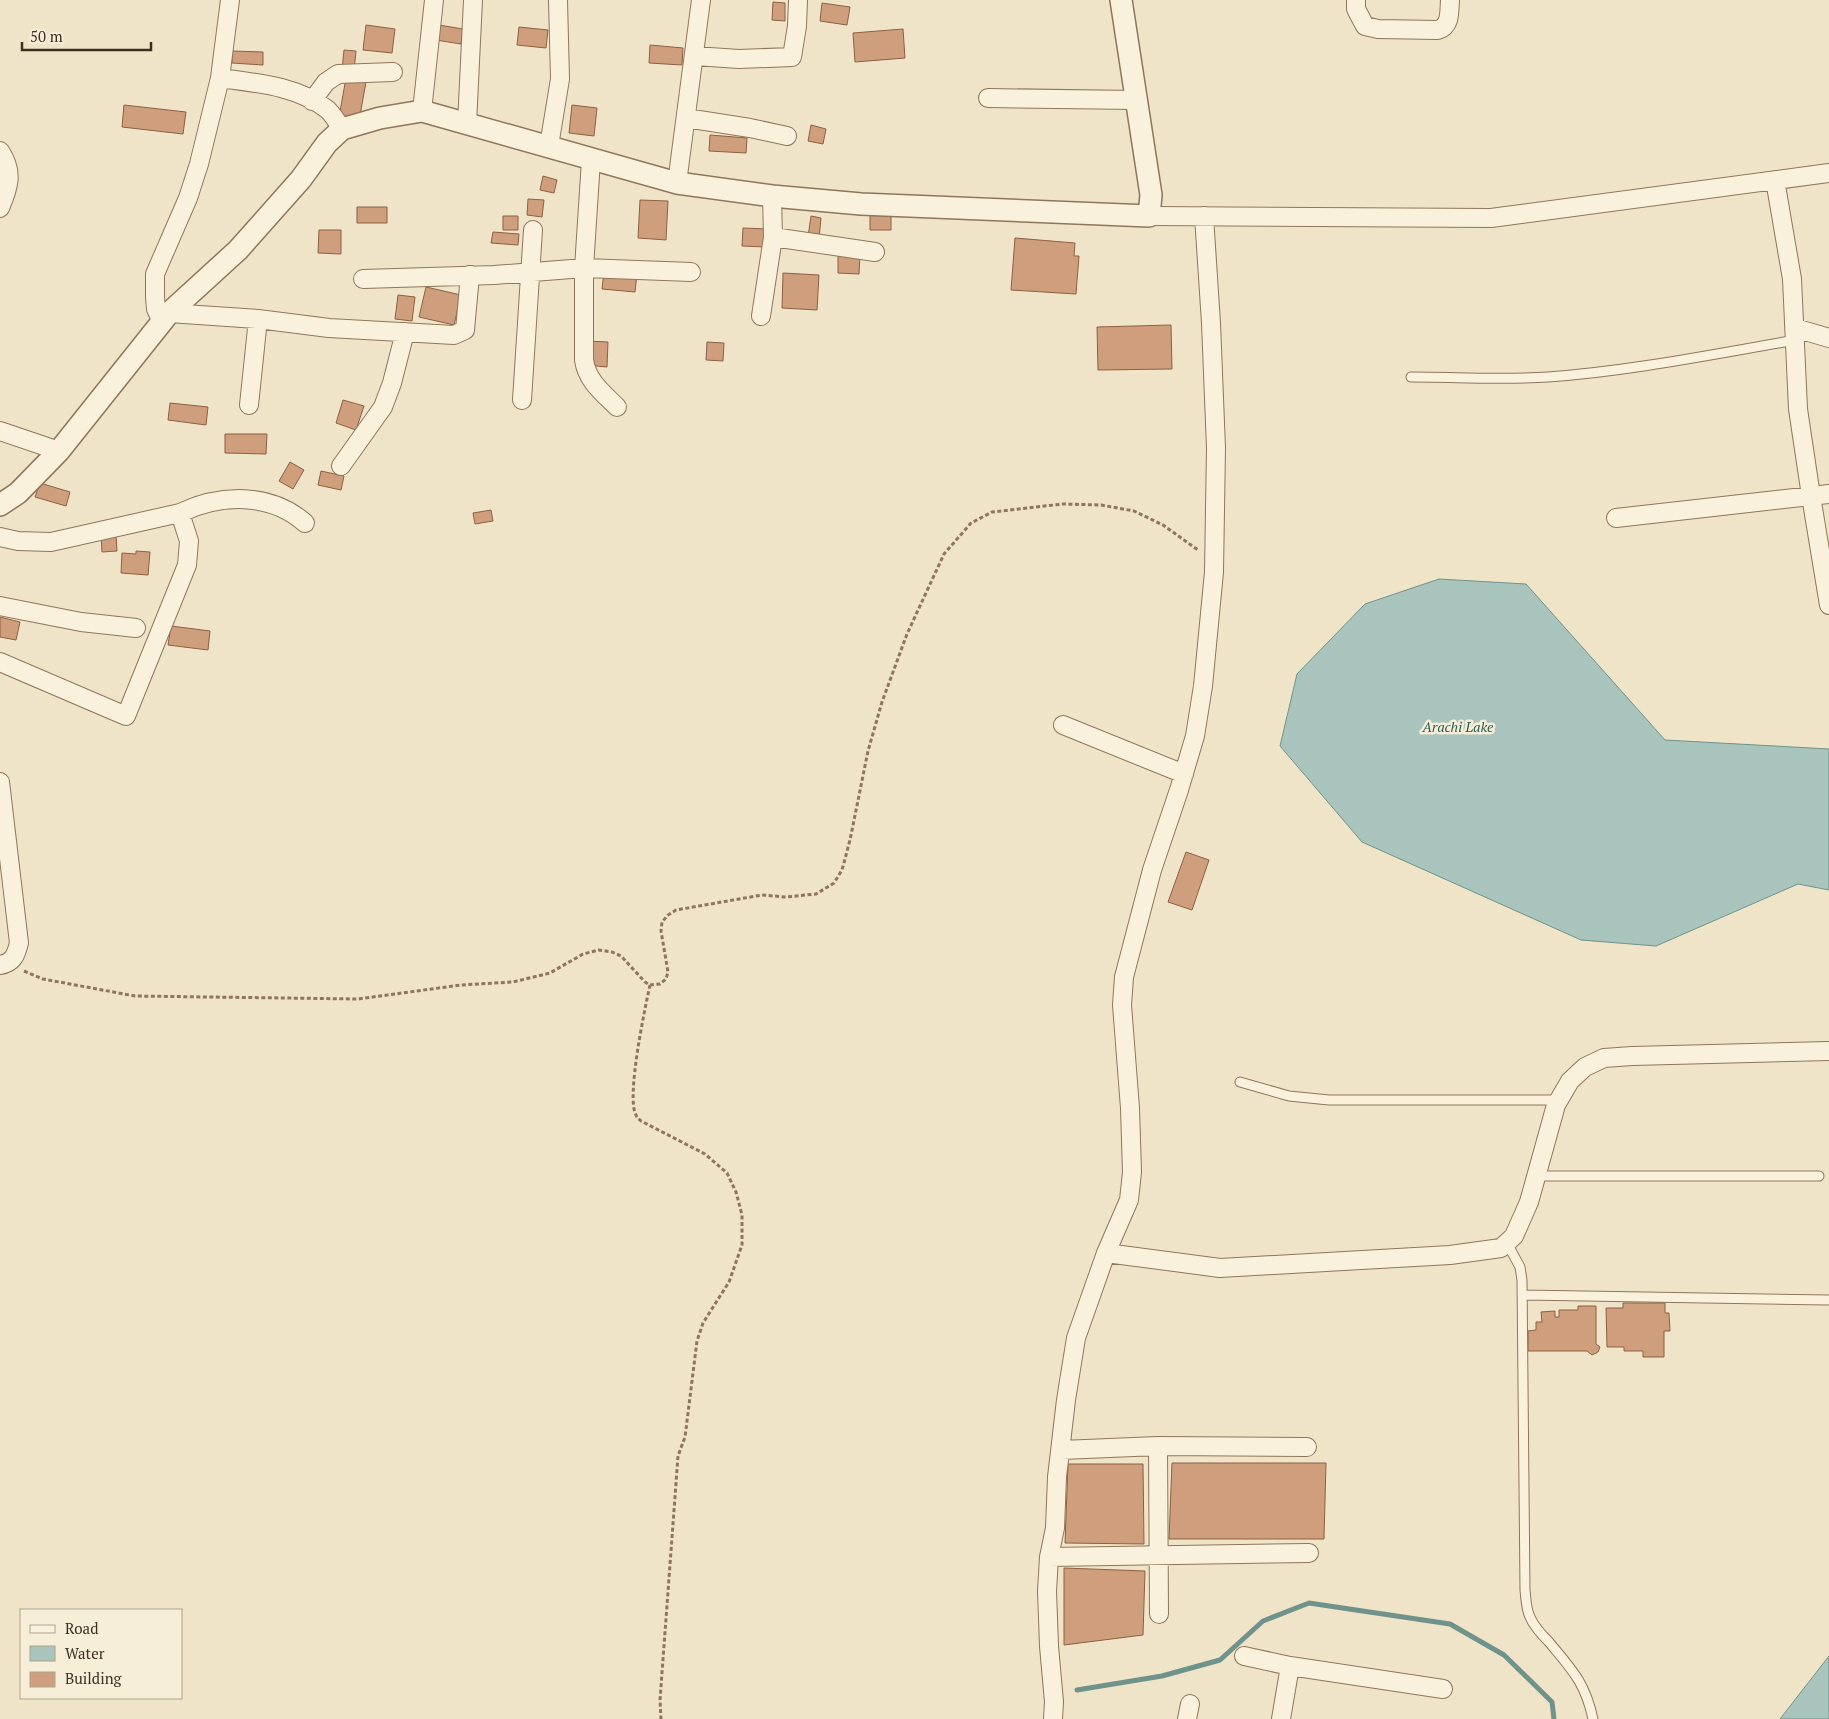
<svg xmlns="http://www.w3.org/2000/svg" width="1829" height="1719" font-family="'PT Serif',serif">
	<style>
		.water { fill: #a9c4bc; stroke: #6f938a }
		.lines { fill: none; stroke-linecap: round; stroke-linejoin: round }
		.stream { stroke: #6f938a; stroke-width: 5 }
		.building { fill: #cf9f7d; stroke: #8d5f41 }
		.service-casing { stroke: #8d765c; stroke-width: 11 }
		.minor-casing { stroke: #8d765c; stroke-width: 20 }
		.tertiary-casing { stroke: #8d765c; stroke-width: 24 }
		.path { stroke: #8d765c; stroke-width: 3; stroke-dasharray: 4 2.5; stroke-linecap: butt }
		.service { stroke: #faf1dc; stroke-width: 9 }
		.minor { stroke: #faf1dc; stroke-width: 18 }
		.tertiary { stroke: #faf1dc; stroke-width: 21 }
		.labels { text-anchor: middle; dominant-baseline: central; stroke-width: 5; stroke-linejoin: round; paint-order: stroke }
		.water-label { font-size: 14px; font-style: italic; fill: #2f5d5a; stroke: #f7eed8 }
	</style>
	<rect width="100%" height="100%" fill="#f0e4c8"/>
	<path class="water" d="M 1439,579 L 1526,584 L 1665,740 L 1829,749 L 1829,890 L 1798,884 L 1656,946 L 1581,940 L 1362,842 L 1280,746 L 1297,674 L 1365,604 Z
		M 1829,1656 L 1829,1719 L 1780,1719 Z"/>
	<g class="lines">
		<path class="stream" d="M 1077,1690 L 1162,1676 L 1220,1660 L 1263,1621 L 1309,1603 L 1450,1624 L 1504,1655 L 1552,1702 L 1554,1719"/>
	</g>
	<path class="building" d="M 773,2 L 785,3 L 785,21 L 772,20 Z
		M 822,3 L 850,7 L 847,25 L 820,21 Z
		M 366,25 L 395,29 L 392,53 L 363,50 Z
		M 439,25 L 463,29 L 461,44 L 436,40 Z
		M 519,27 L 548,30 L 546,48 L 517,45 Z
		M 903,29 L 905,58 L 855,62 L 853,33 Z
		M 650,45 L 683,48 L 682,65 L 649,63 Z
		M 344,50 L 356,51 L 354,71 L 342,70 Z
		M 232,51 L 263,52 L 263,65 L 232,63 Z
		M 346,78 L 366,82 L 359,121 L 339,117 Z
		M 124,105 L 186,112 L 183,134 L 122,127 Z
		M 572,105 L 597,108 L 594,136 L 569,133 Z
		M 811,125 L 826,129 L 823,144 L 808,141 Z
		M 710,135 L 747,138 L 746,153 L 709,151 Z
		M 543,176 L 557,180 L 554,193 L 540,190 Z
		M 528,199 L 544,200 L 542,217 L 527,215 Z
		M 640,200 L 668,201 L 666,240 L 638,238 Z
		M 357,207 L 387,207 L 387,223 L 357,223 Z
		M 870,212 L 891,212 L 891,230 L 870,230 Z
		M 503,216 L 518,216 L 518,230 L 503,230 Z
		M 811,216 L 821,218 L 819,239 L 808,237 Z
		M 743,228 L 767,229 L 766,247 L 742,246 Z
		M 319,230 L 341,230 L 341,254 L 318,253 Z
		M 493,232 L 519,234 L 518,245 L 491,243 Z
		M 1015,238 L 1075,243 L 1074,256 L 1079,256 L 1076,294 L 1011,290 Z
		M 838,254 L 860,255 L 859,274 L 838,273 Z
		M 604,271 L 637,274 L 635,292 L 602,289 Z
		M 783,273 L 819,275 L 817,310 L 782,308 Z
		M 426,287 L 461,295 L 454,325 L 419,317 Z
		M 398,295 L 415,297 L 412,321 L 395,319 Z
		M 1171,325 L 1172,369 L 1098,370 L 1097,327 Z
		M 587,341 L 608,342 L 607,367 L 586,365 Z
		M 707,342 L 724,343 L 723,361 L 706,360 Z
		M 343,400 L 364,406 L 356,430 L 336,423 Z
		M 170,403 L 208,407 L 206,425 L 168,420 Z
		M 225,434 L 267,434 L 266,454 L 225,453 Z
		M 290,462 L 304,470 L 293,489 L 279,481 Z
		M 321,471 L 344,476 L 341,490 L 318,485 Z
		M 40,483 L 70,492 L 66,506 L 35,497 Z
		M 491,510 L 493,521 L 475,524 L 473,513 Z
		M 116,534 L 117,551 L 102,552 L 101,535 Z
		M 136,551 L 150,552 L 148,575 L 121,573 L 122,553 L 136,554 Z
		M 0,617 L 20,622 L 16,640 L 0,637 Z
		M 171,626 L 210,631 L 208,650 L 168,645 Z
		M 1186,852 L 1209,860 L 1192,910 L 1168,902 Z
		M 1623,1303 L 1665,1303 L 1665,1313 L 1669,1313 L 1670,1331 L 1664,1331 L 1664,1357 L 1643,1357 L 1643,1351 L 1624,1351 L 1624,1347 L 1607,1347 L 1606,1308 L 1623,1308 Z
		M 1578,1306 L 1596,1306 L 1596,1344 L 1600,1347 L 1598,1352 L 1592,1355 L 1587,1351 L 1528,1351 L 1528,1331 L 1536,1330 L 1536,1322 L 1542,1322 L 1541,1312 L 1555,1311 L 1555,1317 L 1559,1317 L 1559,1310 L 1578,1310 Z
		M 1172,1463 L 1326,1463 L 1324,1539 L 1169,1539 Z
		M 1068,1464 L 1143,1464 L 1144,1544 L 1065,1543 Z
		M 1064,1568 L 1145,1571 L 1143,1635 L 1064,1645 Z"/>
	<g class="lines">
		<defs>
			<path id="service" d="M 1411,377 C 1456,377 1503,380 1548,377 C 1631,371 1714,354 1796,340
				M 1240,1082 L 1289,1096 L 1329,1100 L 1559,1100
				M 1536,1176 L 1819,1176
				M 1507,1243 L 1520,1267 L 1522,1280 L 1525,1590 C 1526,1599 1526,1609 1530,1617 C 1534,1627 1542,1635 1549,1642 C 1572,1670 1585,1682 1593,1719
				M 1522,1295 L 1829,1300"/>
			<path id="minor" d="M 1356,0 L 1356,9 L 1365,26 L 1378,29 L 1438,30 C 1451,26 1449,12 1450,0
				M 695,56 L 739,59 L 792,57 L 797,26 L 798,0
				M 220,78 C 257,83 298,86 328,110 C 333,115 338,123 342,129
				M 988,98 L 1137,100
				M 312,101 L 326,82 L 338,74 L 393,72
				M 422,111 L 434,0
				M 686,118 L 750,128 L 787,136
				M 467,124 L 473,0
				M 549,146 L 560,79 L 558,0
				M 0,151 C 14,172 9,187 0,208
				M 591,160 L 584,268 L 584,360 C 587,381 603,393 617,407
				M 1775,180 L 1792,279 L 1798,409 L 1811,496 L 1829,605
				M 677,183 L 701,0
				M 1149,216 L 1491,218 L 1829,173
				M 773,237 L 875,252
				M 363,279 L 494,275 L 584,268 L 691,272
				M 169,313 L 258,319 L 329,328 L 454,335 L 465,330 L 470,275
				M 761,316 L 773,237 L 772,196
				M 162,322 L 156,309 L 155,297 L 155,274 L 188,198 L 199,164 L 220,78 L 230,0
				M 1795,328 L 1829,338
				M 522,400 L 533,230
				M 249,405 L 258,319
				M 0,431 L 59,451
				M 341,466 L 383,407 L 392,383 L 405,332
				M 180,513 C 220,494 270,492 305,523
				M 1616,518 L 1829,494
				M 0,537 L 18,541 L 51,542 L 180,513 L 189,541 L 187,565 L 126,716 L 0,662
				M 0,606 L 81,622 L 136,628
				M 1063,725 L 1184,774
				M 0,782 L 19,943 C 16,955 13,963 0,965
				M 1106,1253 L 1220,1268 L 1450,1255 L 1501,1248 L 1514,1236 L 1529,1202 L 1556,1105 L 1570,1081 L 1585,1067 L 1604,1058 L 1632,1056 L 1829,1051
				M 1158,1446 L 1159,1614
				M 1061,1450 L 1158,1446 L 1307,1447
				M 1049,1557 L 1309,1553
				M 1244,1656 L 1290,1666 L 1443,1689
				M 1053,1719 L 1054,1702 L 1049,1646 L 1047,1591 L 1049,1557 L 1055,1528 L 1057,1477 L 1066,1400 L 1076,1338 L 1106,1253 L 1129,1200 L 1132,1172 L 1130,1108 L 1122,1005 L 1124,977 L 1152,870 L 1179,790 L 1195,736 L 1203,686 L 1214,572 L 1216,448 L 1211,323 L 1204,216
				M 1187,1719 L 1190,1704
				M 1281,1719 L 1290,1666"/>
			<path id="tertiary" d="M 0,505 L 18,493 L 59,451 L 169,313 L 238,250 L 301,179 L 327,143 L 342,129 L 380,118 L 422,111 L 677,183 L 772,196 L 861,204 L 1149,216 L 1151,195 L 1121,0"/>
		</defs>
		<use href="#service" class="service-casing"/>
		<use href="#minor" class="minor-casing"/>
		<use href="#tertiary" class="tertiary-casing"/>
		<path class="path" d="M 24,971 L 43,979 L 135,996 L 358,999 L 461,985 L 513,982 L 550,973 L 583,954 L 599,950 L 612,952 L 621,956 L 645,982 L 650,985 L 660,984 L 666,979 L 668,972 L 661,931 L 662,922 L 668,915 L 676,910 L 762,895 L 786,897 L 816,894 L 834,883 L 842,870 L 850,840 L 868,751 L 882,702 L 907,634 L 944,554 L 971,523 L 992,512 L 1063,504 L 1101,505 L 1134,511 L 1163,525 L 1198,550
			M 650,985 C 645,1008 626,1097 636,1115 C 637,1118 639,1119 641,1121 L 705,1154 L 727,1173 L 736,1192 L 742,1215 L 742,1245 L 729,1282 L 703,1323 L 697,1341 L 685,1437 L 678,1456 L 660,1700 L 661,1719"/>
		<use href="#service" class="service"/>
		<use href="#minor" class="minor"/>
		<use href="#tertiary" class="tertiary"/>
	</g>
	<g class="labels">
		<g class="water-label">
			<text x="1458" y="726">Arachi Lake</text>
		</g>
	</g>
	<rect x="20" y="1609" width="162" height="90" fill="#f7eed8" stroke="#ada18e"/>
	<rect x="30" y="1625" width="25" height="8" fill="#faf1dc" stroke="#ada18e"/>
	<text x="65" y="1634" font-size="15" fill="#3d2e20">Road</text>
	<rect x="30" y="1646" width="25" height="15" fill="#a9c4bc" stroke="#ada18e"/>
	<text x="65" y="1659" font-size="15" fill="#3d2e20">Water</text>
	<rect x="30" y="1672" width="25" height="15" fill="#cf9f7d" stroke="#ada18e"/>
	<text x="65" y="1684" font-size="15" fill="#3d2e20">Building</text>
	<path d="M22 42v8h129v-8" fill="none" stroke="#3d2e20" stroke-width="2.5"/>
	<text x="30" y="42" font-size="15" fill="#3d2e20" stroke="#f7eed8" stroke-width="4" paint-order="stroke">50 m</text>
</svg>
